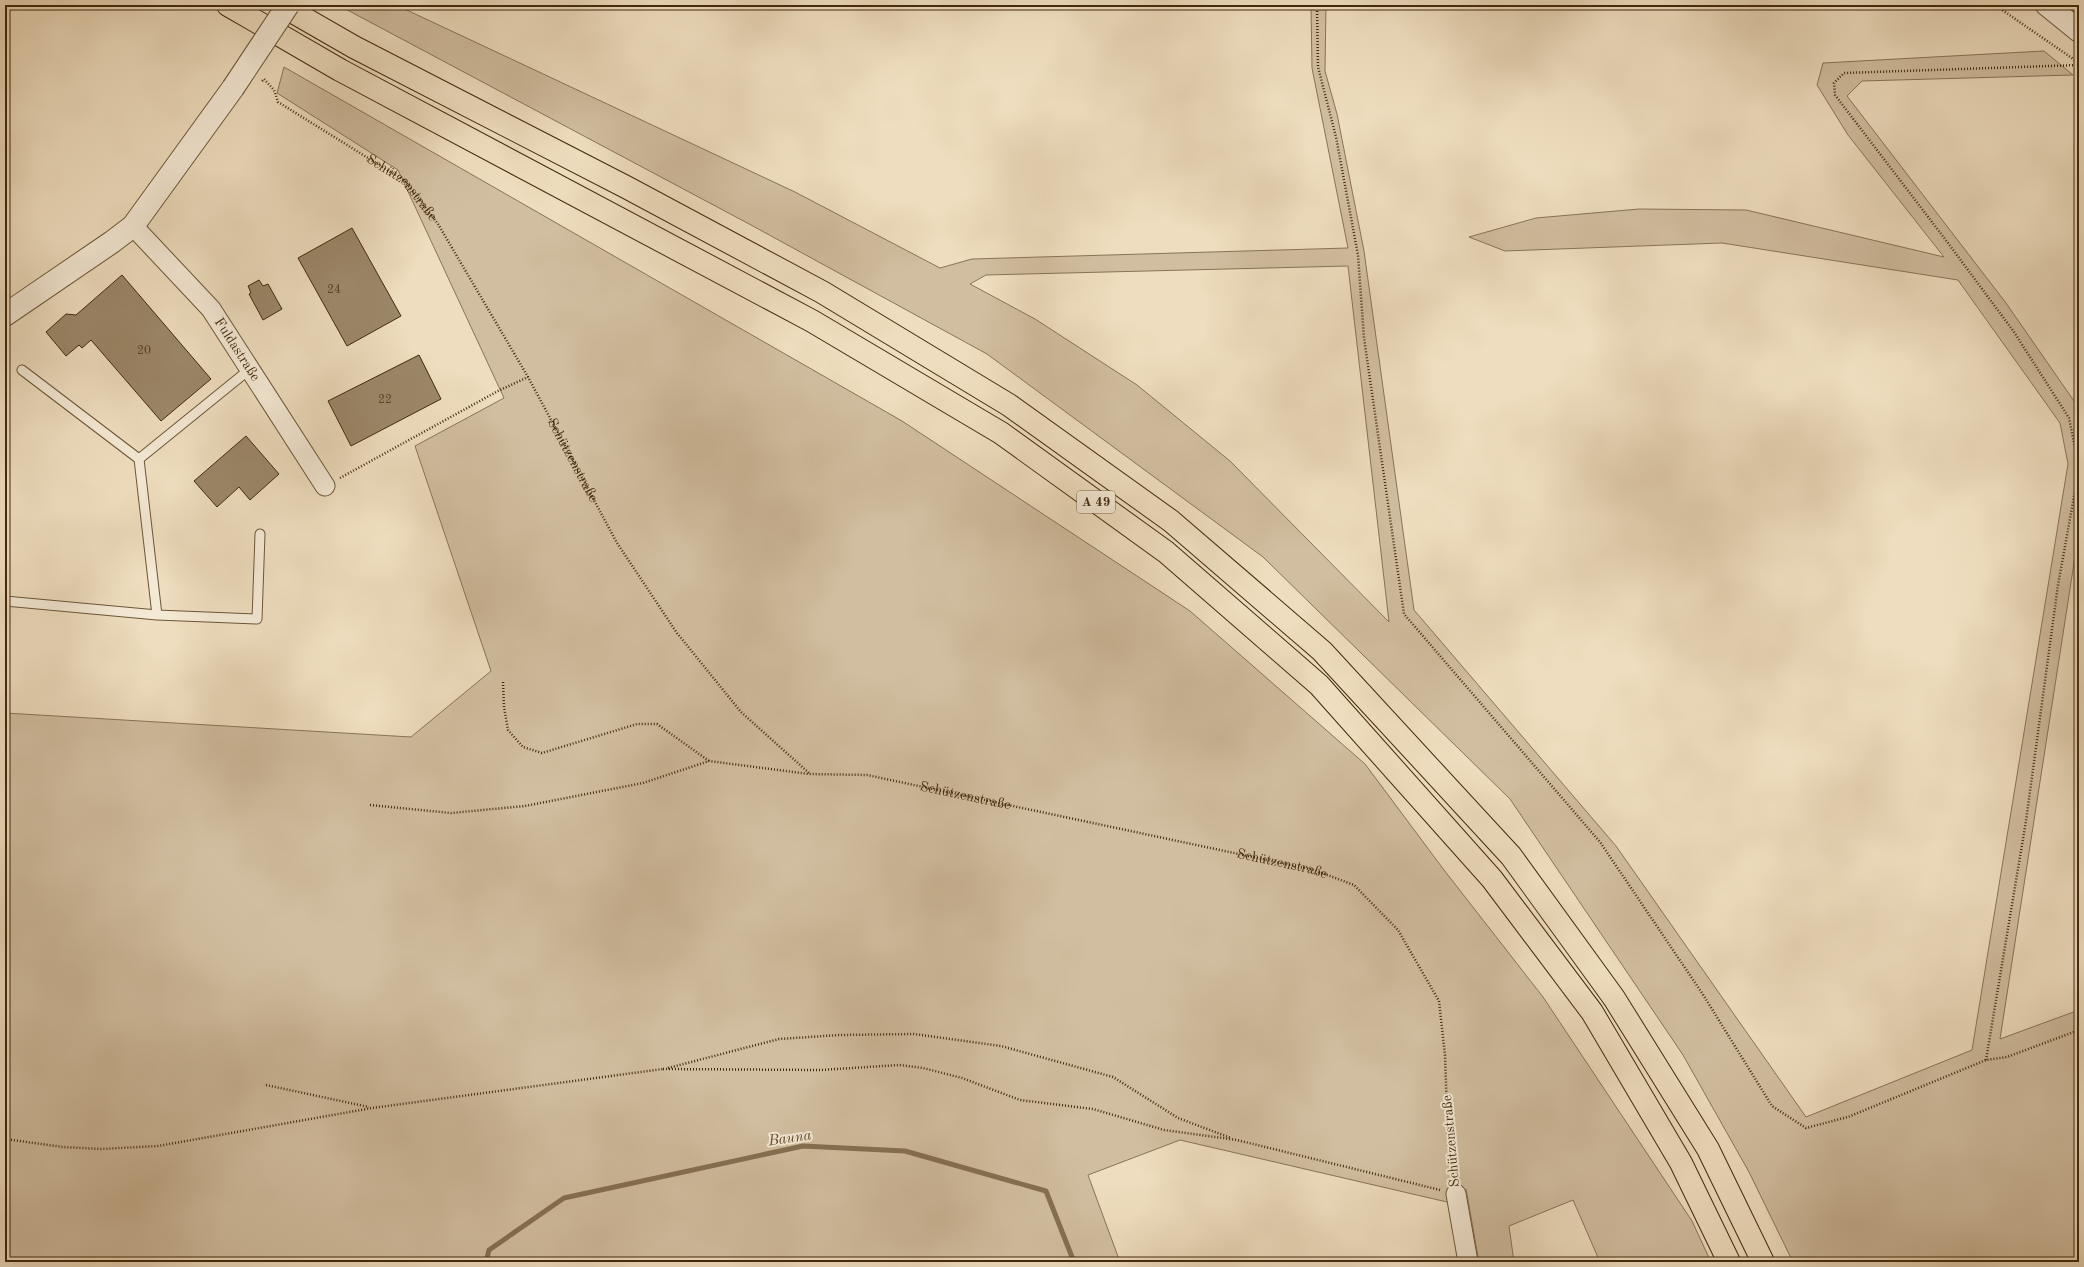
<svg xmlns="http://www.w3.org/2000/svg" width="2084" height="1267" font-family="'Old Standard TT',serif">
	<style>
		.green { fill: #d1bea0; stroke: #897456; fill-rule: evenodd }
		.lines { fill: none; stroke-linecap: round; stroke-linejoin: round }
		.stream { stroke: #857052; stroke-width: 5 }
		.building { fill: #9b8769; stroke: #41290c }
		.service-casing { stroke: #6c5638; stroke-width: 11 }
		.minor-casing { stroke: #6c5638; stroke-width: 21 }
		.tertiary-casing { stroke: #6c5638; stroke-width: 24 }
		.motorway-casing { stroke: #41290c; stroke-width: 24 }
		.path { stroke: #41290c; stroke-width: 2.5; stroke-dasharray: 1 2; stroke-linecap: butt }
		.service { stroke: #f4e9d5; stroke-width: 9 }
		.minor { stroke: #f4e9d5; stroke-width: 19 }
		.tertiary { stroke: #f4e9d5; stroke-width: 22 }
		.motorway { stroke: #eeddbe; stroke-width: 22 }
		.tertiary-bridge-casing { stroke: #6c5638; stroke-width: 24; stroke-linecap: butt }
		.tertiary-bridge { stroke: #f4e9d5; stroke-width: 22 }
		.labels { text-anchor: middle; dominant-baseline: central; stroke-width: 4; stroke-linejoin: round; paint-order: stroke }
		.number-label { font-size: 12px; fill: #584023 }
		.shield { fill: #f4e9d5; stroke: #776348; stroke-width: 1 }
		.shield-label { font-size: 13px; font-weight: bold; fill: #41290c }
		.street-label { font-size: 14px; fill: #41290c; stroke: #f4e9d5 }
		.water-label { font-size: 15px; font-style: italic; fill: #634d2f; stroke: #f4e9d5 }
	</style>
	<rect width="100%" height="100%" fill="#eeddbe"/>
	<filter id="stains"><feTurbulence type="fractalNoise" baseFrequency=".005" numOctaves="4"/><feColorMatrix values="0 0 0 0 .2 0 0 0 0 .09 0 0 0 0 .02 0 0 0 .5 -.17"/></filter>
	<radialGradient id="worn" r=".72"><stop offset=".6" stop-color="#630" stop-opacity="0"/><stop offset="1" stop-color="#630" stop-opacity=".3"/></radialGradient>
	<path class="green" d="M 338,5 L 396,5 L 795,192 L 940,268 L 972,259 L 1348,248 L 1312,68 L 1311,5 L 1326,5 L 1325,71 L 1337,114 L 1364,251 L 1414,610 L 1616,846 L 1806,1117 L 1972,1050 L 2068,464 L 2060,423 L 1958,280 L 1722,243 L 1505,251 L 1469,237 L 1536,218 L 1639,209 L 1746,210 L 1944,257 L 1848,135 L 1817,85 L 1823,63 L 2044,51 L 2073,75 L 1862,81 L 1847,96 L 2006,303 L 2074,401 L 2079,414 L 2079,531 L 2000,1039 L 2079,1010 L 2079,1262 L 1793,1262 L 1749,1172 L 1683,1055 L 1510,799 L 1263,557 L 987,354 L 751,225 ZM 1348,266 L 1389,622 L 1230,461 L 1137,385 L 1035,319 L 970,284 L 986,275 Z
		M 284,67 L 902,421 L 1190,611 L 1365,764 L 1444,870 L 1543,997 L 1692,1221 L 1711,1262 L 1600,1262 L 1573,1200 L 1509,1226 L 1514,1262 L 1479,1262 L 1466,1189 L 1447,1202 L 1180,1140 L 1088,1175 L 1120,1262 L 5,1262 L 5,713 L 411,737 L 491,671 L 415,446 L 504,398 L 398,170 L 277,93 Z"/>
	<g class="lines">
		<path class="stream" d="M 486,1262 L 489,1250 L 564,1198 L 803,1146 L 905,1151 L 1046,1191 L 1074,1262"/>
	</g>
	<path class="building" d="M 352,228 L 401,316 L 347,346 L 298,258 Z
		M 122,275 L 211,379 L 161,421 L 91,340 L 82,348 L 79,345 L 66,356 L 46,332 L 66,314 L 76,315 Z
		M 259,280 L 263,286 L 268,284 L 282,309 L 263,320 L 249,294 L 251,293 L 248,286 Z
		M 419,355 L 441,399 L 351,446 L 328,401 Z
		M 246,436 L 279,474 L 250,500 L 239,487 L 217,507 L 194,481 Z"/>
	<g class="lines">
		<defs>
			<path id="service" d="M 22,370 L 139,459 L 250,369
				M 5,601 L 157,615 L 139,459
				M 157,615 L 257,619 L 260,534"/>
			<g id="minor">
				<path id="s3" d="M 133,226 L 211,309 L 325,486"/>
				<path d="M 1456,1194 L 1468,1262"/>
			</g>
			<path id="tertiary" d="M 2047,5 L 2079,31
				M 5,315 L 112,242 L 133,226 L 233,88"/>
			<path id="motorway" d="M 228,5 L 340,70 L 812,321 L 1001,433 L 1166,552 L 1319,685 L 1492,879 L 1592,1012 L 1681,1163 L 1729,1262
				M 281,5 L 354,47 L 626,187 L 822,292 L 1009,405 L 1171,521 L 1322,651 L 1511,856 L 1614,998 L 1708,1149 L 1763,1262"/>
		</defs>
		<use href="#service" class="service-casing"/>
		<use href="#minor" class="minor-casing"/>
		<use href="#tertiary" class="tertiary-casing"/>
		<use href="#motorway" class="motorway-casing"/>
		<g class="path">
			<path d="M 1317,5 L 1318,67 L 1336,137 L 1358,255 L 1364,338 L 1404,614 L 1600,842 L 1702,993 L 1772,1106 L 1806,1128 L 1848,1117 L 1986,1060 L 2007,1057 L 2079,1030"/>
			<path d="M 1995,5 L 2079,63"/>
			<path d="M 2079,65 L 1844,73 L 1834,83 L 1835,95 L 1948,243 L 2014,332 L 2069,418 L 2079,467"/>
			<path id="s1" d="M 262,81 L 264,79 L 274,90 L 278,102 L 405,181 L 438,224 L 528,377 L 617,543 L 677,633 L 741,712 L 809,773"/>
			<path d="M 340,478 L 498,391 L 528,377"/>
			<path d="M 503,682 L 504,707 L 508,730 L 523,747 L 542,753 L 637,724 L 657,724 L 709,761"/>
			<path id="s2" d="M 370,805 L 451,813 L 525,806 L 643,783 L 709,761 L 809,774 L 867,775 L 1314,870 L 1354,885 L 1398,930 L 1439,1001 L 1445,1055 L 1448,1141 L 1454,1178"/>
			<path d="M 1986,1060 L 2026,821 L 2058,585 L 2079,469"/>
			<path d="M 668,1068 L 779,1039 L 839,1035 L 914,1034 L 1001,1046 L 1113,1077 L 1178,1118 L 1231,1138"/>
			<path d="M 663,1069 L 821,1070 L 899,1065 L 923,1068 L 962,1078 L 1020,1100 L 1093,1109 L 1164,1130 L 1237,1140 L 1440,1190"/>
			<path d="M 266,1085 L 369,1107"/>
			<path d="M 5,1139 L 63,1147 L 101,1149 L 158,1146 L 372,1108 L 663,1069"/>
		</g>
		<use href="#service" class="service"/>
		<use href="#minor" class="minor"/>
		<use href="#tertiary" class="tertiary"/>
		<use href="#motorway" class="motorway"/>
		<defs>
			<path id="tertiary-bridge" d="M 233,88 L 288,5"/>
		</defs>
		<use href="#tertiary-bridge" class="tertiary-bridge-casing"/>
		<use href="#tertiary-bridge" class="tertiary-bridge"/>
	</g>
	<g class="labels">
		<g class="number-label">
			<text x="334" y="290">24</text>
			<text x="144" y="351">20</text>
			<text x="385" y="400">22</text>
		</g>
		<rect class="shield" x="1077" y="491" width="38" height="22" rx="3"/>
		<g class="shield-label">
			<text x="1096" y="502">A 49</text>
		</g>
		<g class="street-label">
			<text stroke="none"><textPath href="#s1" startOffset="182">Schützenstraße</textPath></text>
			<text stroke="none"><textPath href="#s3" startOffset="162">Fuldastraße</textPath></text>
			<text stroke="none"><textPath href="#s1" startOffset="506">Schützenstraße</textPath></text>
			<text stroke="none"><textPath href="#s2" startOffset="605">Schützenstraße</textPath></text>
			<text stroke="none"><textPath href="#s2" startOffset="929">Schützenstraße</textPath></text>
			<text transform="translate(1451 1141) rotate(-95)">Schützenstraße</text>
		</g>
		<g class="water-label">
			<text transform="translate(790 1139) rotate(-8)">Bauna</text>
		</g>
	</g>
	<rect width="2084" height="1267" fill="none" stroke="#eeddbe" stroke-width="20"/>
	<rect x="6" y="6" width="2072" height="1255" fill="none" stroke="#41290c" stroke-width="2"/>
	<rect x="10" y="10" width="2064" height="1247" fill="none" stroke="#41290c"/>
	<rect width="100%" height="100%" filter="url(#stains)"/>
	<rect width="100%" height="100%" fill="url(#worn)"/>
</svg>
